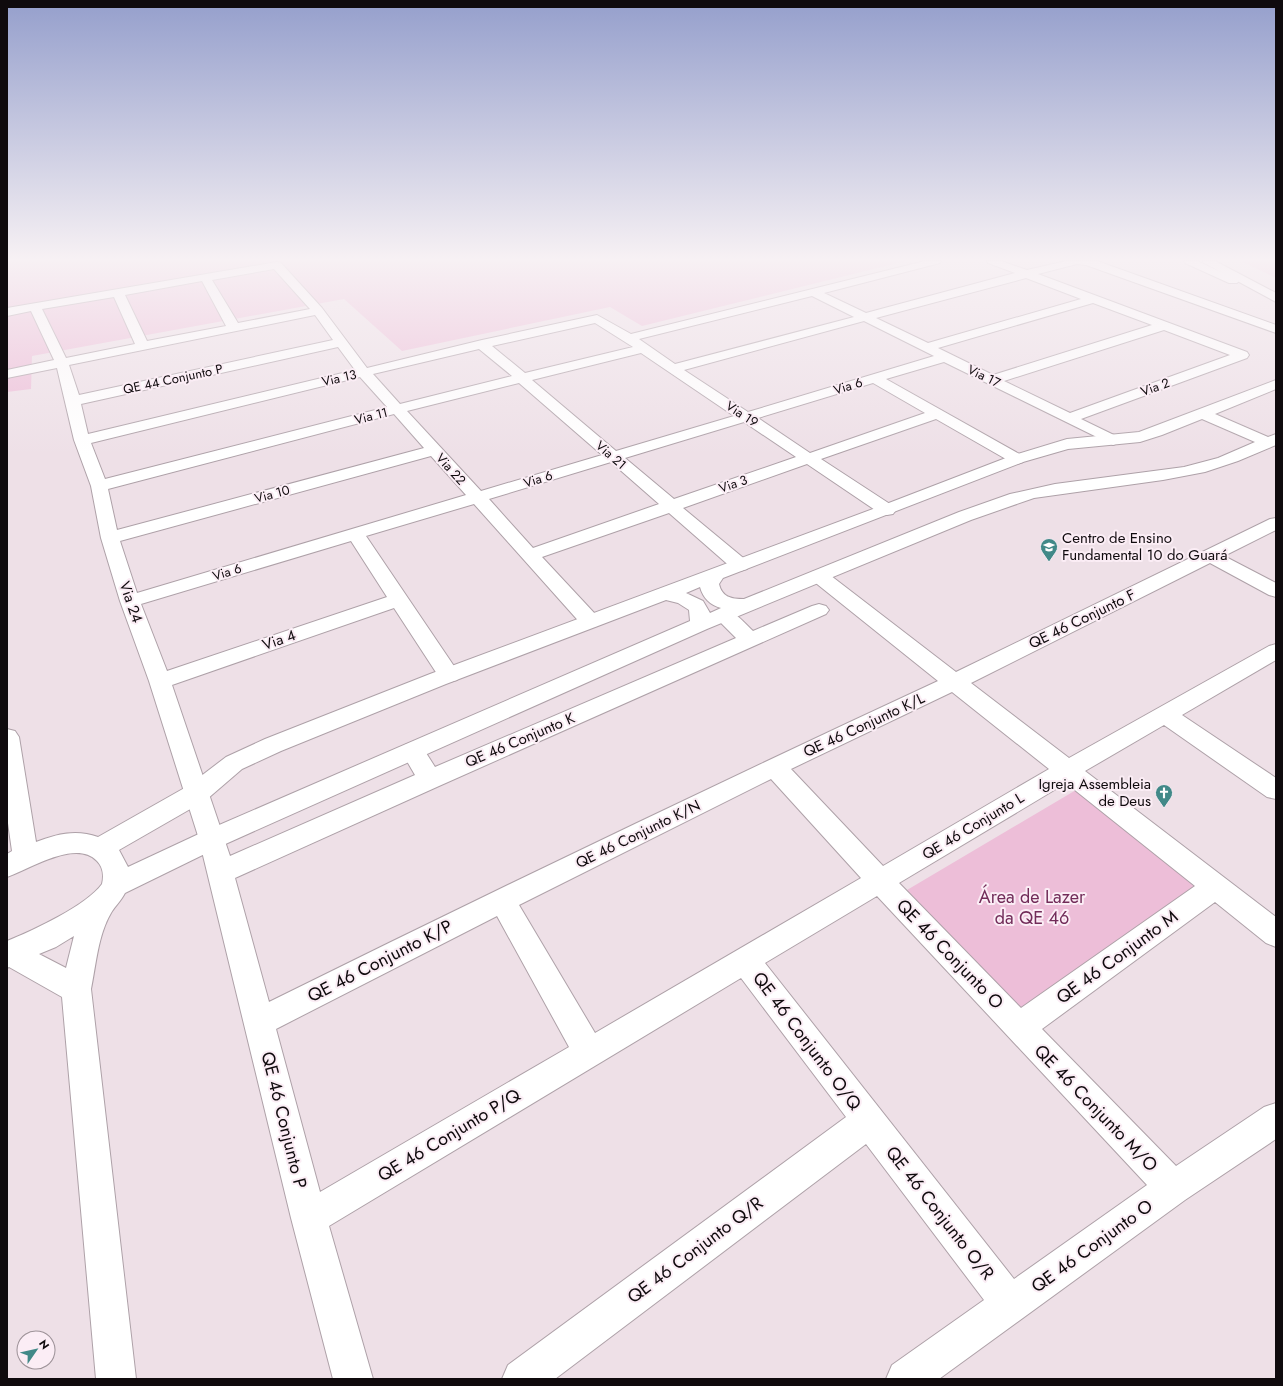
<svg xmlns="http://www.w3.org/2000/svg" width="1283" height="1386" font-family="Jost,sans-serif">
	<style>
		.green { fill: #edbed8 }
		.lines { fill: none; stroke-linecap: round; stroke-linejoin: round }
		.street-casing { stroke: #aea1a8; stroke-width: 2 }
		.secondary-casing { stroke: #aea1a8; stroke-width: 2 }
		.street { fill: #fff; fill-rule: evenodd }
		.secondary { fill: #fff; fill-rule: evenodd }
		.labels { text-anchor: middle; dominant-baseline: central; stroke-width: 4; stroke-linejoin: round; paint-order: stroke }
		.far-street-label { font-size: 13px; fill: #0f0a0d; stroke: #fbedf5 }
		.poi-label { font-size: 15px; fill: #0f0a0d; stroke: #fbedf5; text-anchor: start }
		.street-label { font-size: 15px; fill: #0f0a0d; stroke: #fbedf5 }
		.near-park-label { font-size: 18px; fill: #722c59; stroke: #fbedf5 }
		.near-street-label { font-size: 18px; fill: #0f0a0d; stroke: #fbedf5 }
	</style>
	<rect width="100%" height="100%" fill="#eee0e7"/>
	<path class="green" d="M 7,261 L 906,261 L 642,326 L 610,307 L 402,351 L 344,299 L 32,356 L 31,389 L 7,392 Z
		M 1241,261 L 1276,261 L 1276,278 Z
		M 1076,790 L 1200,887 L 1019,1012 L 907,890 Z"/>
	<g class="lines">
		<defs>
			<path id="street" d="M 925,261 L 941,261 L 940,263 L 824,293 L 866,313 L 1015,273 L 988,263 L 987,261 L 1001,261 L 1027,270 L 1066,261 L 1097,261 L 1276,325 L 1276,333 L 1086,265 L 1077,264 L 1038,274 L 1247,352 L 1249,355 L 1247,358 L 1081,419 L 1118,437 L 1121,440 L 1118,443 L 1113,445 L 944,362 L 886,379 L 1023,456 L 1025,459 L 1023,462 L 1017,464 L 1011,462 L 936,419 L 821,459 L 893,506 L 896,510 L 893,514 L 887,515 L 881,514 L 807,464 L 683,508 L 747,561 L 749,565 L 747,569 L 740,571 L 733,569 L 669,513 L 542,557 L 597,616 L 600,621 L 597,626 L 590,627 L 583,626 L 474,504 L 366,536 L 460,675 L 457,680 L 449,682 L 441,680 L 394,608 L 172,685 L 230,856 L 415,775 L 401,751 L 405,745 L 413,742 L 421,745 L 435,767 L 736,638 L 713,615 L 716,611 C 732,606 742,621 753,631 L 812,606 L 819,604 L 826,606 L 829,610 L 826,614 L 439,786 L 235,878 L 269,1002 C 491,892 714,785 938,681 L 812,580 L 810,576 L 812,572 L 819,570 L 826,572 L 956,672 L 1270,519 L 1276,518 L 1276,530 L 1224,556 L 1276,583 L 1276,597 L 1269,595 L 1210,563 L 971,683 L 1069,758 L 1269,646 L 1276,644 L 1276,660 L 1182,715 L 1276,778 L 1276,799 L 1267,797 L 1164,725 L 1085,771 L 1276,917 L 1276,947 L 1266,943 L 1215,902 L 1042,1029 L 1176,1166 L 1264,1107 L 1276,1103 L 1276,1139 L 1185,1200 L 939,1379 L 886,1379 L 892,1365 L 984,1300 L 866,1144 L 555,1379 L 502,1379 L 508,1365 L 846,1117 L 741,978 L 329,1226 L 373,1379 L 333,1379 L 291,1218 L 199,839 L 149,681 L 120,601 L 101,538 L 91,486 L 74,440 L 57,368 L 7,378 L 7,370 L 54,360 L 31,311 L 7,316 L 7,308 L 277,262 L 281,263 L 322,308 L 367,368 L 482,340 L 597,315 L 631,334 ZM 274,269 L 310,309 L 238,323 L 212,280 ZM 1026,278 L 1081,299 L 928,343 L 876,318 ZM 202,281 L 226,326 L 147,341 L 125,295 ZM 812,296 L 854,317 L 675,364 L 639,339 ZM 114,297 L 135,344 L 66,358 L 42,309 ZM 1093,303 L 1152,325 L 993,375 L 938,348 ZM 315,315 L 333,340 L 79,395 L 69,365 ZM 864,321 L 934,356 L 748,412 L 684,370 ZM 595,323 L 633,347 L 525,373 L 492,346 ZM 1164,330 L 1230,355 L 1070,413 L 1004,381 ZM 338,347 L 355,370 L 88,434 L 81,404 ZM 479,349 L 512,376 L 400,404 L 373,374 ZM 641,353 L 734,416 L 616,451 L 532,380 ZM 360,377 L 387,407 L 105,479 L 91,443 ZM 519,383 L 602,455 L 481,491 L 407,411 ZM 873,383 L 925,413 L 810,453 L 758,418 ZM 394,414 L 424,448 L 117,530 L 108,489 ZM 744,422 L 796,457 L 674,499 L 625,458 ZM 431,456 L 466,495 L 137,593 L 120,541 ZM 611,462 L 659,504 L 533,548 L 489,499 ZM 351,541 L 387,597 L 167,671 L 141,604 ZM 952,692 L 1049,769 L 883,866 L 791,769 ZM 771,779 L 861,878 L 595,1033 L 519,905 ZM 1066,783 L 1195,886 L 1021,1008 L 899,883 ZM 877,896 L 1147,1185 L 1014,1279 L 765,963 ZM 497,916 L 569,1047 L 320,1192 L 276,1029 Z
				M 1184,261 L 1197,261 L 1237,279 L 1239,281 L 1237,283 L 1229,283 L 1185,263 Z"/>
			<path id="secondary" d="M 1203,261 L 1215,261 L 1276,293 L 1276,302 L 1204,263 Z
				M 1276,380 L 1276,389 L 1215,414 L 1268,437 L 1276,434 L 1276,445 L 1238,461 L 1205,472 L 1163,480 L 1034,498 L 971,520 L 707,629 L 221,846 L 125,893 C 121,901 115,906 111,913 C 98,935 96,965 91,989 L 136,1379 L 96,1379 L 62,997 L 9,967 L 7,968 L 7,941 C 32,931 86,906 102,884 C 104,876 103,867 97,861 C 76,839 30,869 7,877 L 7,854 L 12,851 L 7,816 L 7,729 L 15,731 L 19,737 L 36,842 C 57,834 76,829 98,837 L 188,786 L 226,757 L 265,739 L 430,674 L 881,506 L 1011,456 L 1067,439 L 1139,432 ZM 1202,419 L 1255,442 L 1218,458 L 1184,467 L 1055,484 L 1010,494 L 959,512 L 744,599 C 731,599 722,597 719,584 L 723,578 L 1023,462 L 1068,449 L 1140,442 L 1162,435 ZM 700,587 C 703,598 710,605 721,608 L 710,613 L 703,601 L 686,593 ZM 666,600 L 678,603 L 689,610 L 690,621 L 203,832 L 128,867 L 119,850 L 206,800 L 242,769 L 281,751 L 446,684 ZM 74,936 L 66,968 L 39,954 L 56,947 Z"/>
		</defs>
		<use href="#street" class="street-casing"/>
		<use href="#secondary" class="secondary-casing"/>
		<use href="#street" class="street"/>
		<use href="#secondary" class="secondary"/>
	</g>
	<linearGradient id="sky" x2="0" y2="1"><stop stop-color="#959fcc"/><stop offset="0.57" stop-color="#f7f1f4"/><stop offset="1" stop-color="#f7f1f4" stop-opacity="0"/></linearGradient>
	<rect width="1283" height="455" fill="url(#sky)"/>
	<defs>
		<symbol id="school-pin" viewBox="-11 -11 22 30"><path d="M0 17L-7.5 6A9.5 9.5 0 1 1 7.5 6Z" fill="#418988" stroke="#fbedf5"/><path d="M0-5L7-2L0 1L-7-2ZM-4 1L0 2.5L4 1V4Q0 6-4 4Z" fill="#fff"/></symbol>
		<symbol id="church-pin" viewBox="-11 -11 22 30"><path d="M0 17L-7.5 6A9.5 9.5 0 1 1 7.5 6Z" fill="#418988" stroke="#fbedf5"/><path d="M-1.2-6h2.4v3.5h3.3v2.4h-3.3V6h-2.4V-.1h-3.3v-2.4h3.3Z" fill="#fff"/></symbol>
	</defs>
	<g fill-rule="evenodd">
		<use href="#school-pin" x="1039" y="537" width="20" height="27"/>
		<use href="#church-pin" x="1154" y="783" width="20" height="27"/>
	</g>
	<g class="labels">
		<g class="far-street-label">
			<text transform="translate(984 376) rotate(26)">Via 17</text>
			<text transform="translate(339 378) rotate(-13)">Via 13</text>
			<text transform="translate(173 379) rotate(-12)">QE 44 Conjunto P</text>
			<text transform="translate(848 386) rotate(-17)">Via 6</text>
			<text transform="translate(1155 387) rotate(-20)">Via 2</text>
			<text transform="translate(742 414) rotate(33)">Via 19</text>
			<text transform="translate(371 416) rotate(-14)">Via 11</text>
			<text transform="translate(611 455) rotate(41)">Via 21</text>
			<text transform="translate(451 469) rotate(48)">Via 22</text>
			<text transform="translate(538 479) rotate(-17)">Via 6</text>
			<text transform="translate(733 484) rotate(-19)">Via 3</text>
			<text transform="translate(272 494) rotate(-15)">Via 10</text>
			<text transform="translate(227 572) rotate(-17)">Via 6</text>
		</g>
		<g class="poi-label">
			<text x="1062" y="538">Centro de Ensino<tspan x="1062" dy="17">Fundamental 10 do Guará</tspan></text>
			<text x="1151" y="784" text-anchor="end">Igreja Assembleia<tspan x="1151" dy="17">de Deus</tspan></text>
		</g>
		<g class="street-label">
			<text transform="translate(131 602) rotate(71)">Via 24</text>
			<text transform="translate(1082 619) rotate(-26)">QE 46 Conjunto F</text>
			<text transform="translate(279 640) rotate(-19)">Via 4</text>
			<text transform="translate(864 725) rotate(-25)">QE 46 Conjunto K/L</text>
			<text transform="translate(520 740) rotate(-23)">QE 46 Conjunto K</text>
			<text transform="translate(973 826) rotate(-31)">QE 46 Conjunto L</text>
			<text transform="translate(638 834) rotate(-26)">QE 46 Conjunto K/N</text>
		</g>
		<g class="near-park-label">
			<text x="1032" y="897">Área de Lazer<tspan x="1032" dy="21">da QE 46</tspan></text>
		</g>
		<g class="near-street-label">
			<text transform="translate(950 954) rotate(46)">QE 46 Conjunto O</text>
			<text transform="translate(1117 957) rotate(-36)">QE 46 Conjunto M</text>
			<text transform="translate(380 961) rotate(-27)">QE 46 Conjunto K/P</text>
			<text transform="translate(807 1041) rotate(53)">QE 46 Conjunto O/Q</text>
			<text transform="translate(1096 1108) rotate(46)">QE 46 Conjunto M/O</text>
			<text transform="translate(284 1120) rotate(76)">QE 46 Conjunto P</text>
			<text transform="translate(449 1135) rotate(-31)">QE 46 Conjunto P/Q</text>
			<text transform="translate(940 1213) rotate(52)">QE 46 Conjunto O/R</text>
			<text transform="translate(1092 1246) rotate(-36)">QE 46 Conjunto O</text>
			<text transform="translate(695 1250) rotate(-37)">QE 46 Conjunto Q/R</text>
		</g>
	</g>
	<rect width="1283" height="1386" fill="none" stroke="#0f0a0d" stroke-width="16"/>
	<g transform="translate(36 1350) rotate(56)"><circle r="19" fill="#fbedf5" stroke="#9d9298"/>
	<path d="M0-3L7 15L0 10L-7 15Z" fill="#418988"/>
	<text y="-6" font-size="11" font-weight="bold" text-anchor="middle" fill="#0f0a0d">N</text>
	</g>
</svg>
